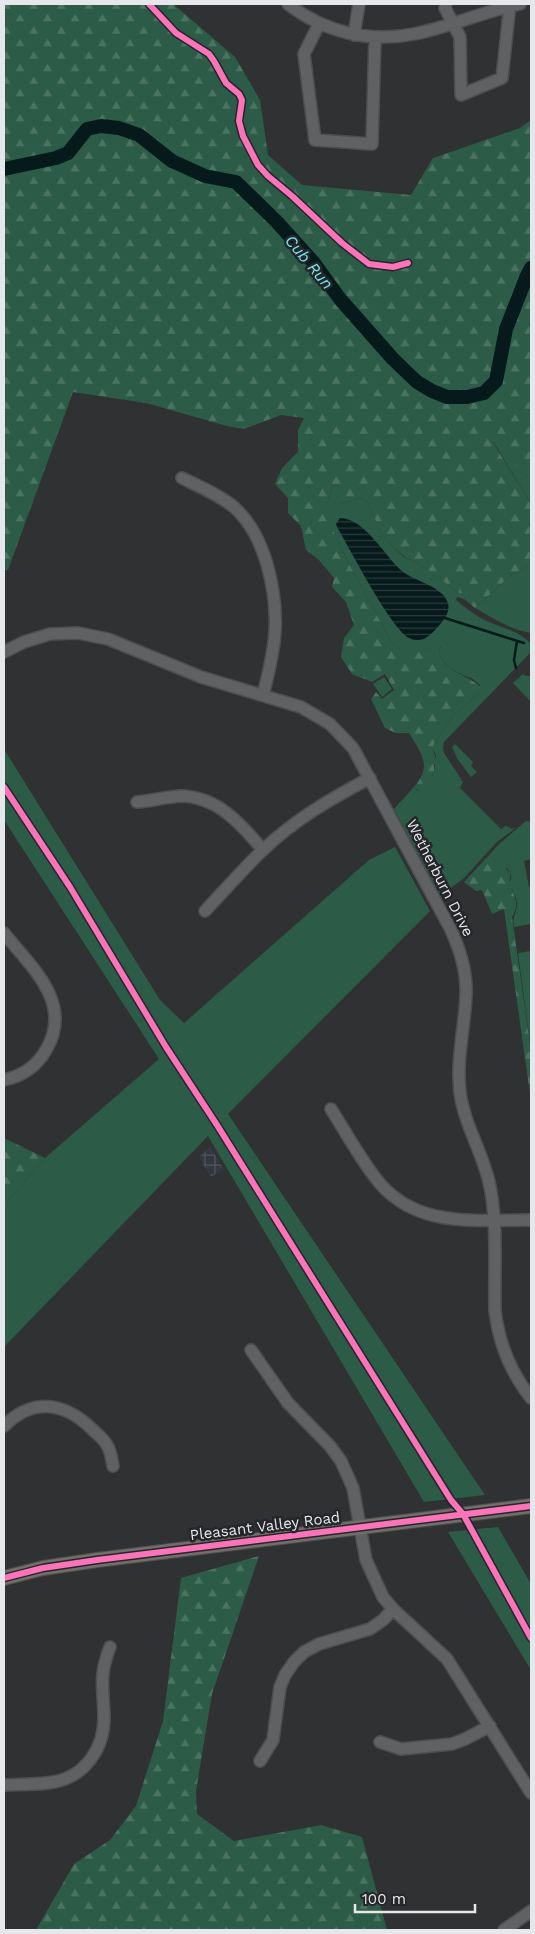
<svg xmlns="http://www.w3.org/2000/svg" width="535" height="1934" font-family="'Work Sans',sans-serif">
	<style>
		.industrial { fill: url(#industrial-grid) }
		.green { fill: #2c5c47 }
		.forest { fill: url(#forest-firs) }
		.water { fill: url(#water-rules) }
		.lines { fill: none; stroke-linecap: round; stroke-linejoin: round }
		.stream { stroke: #061a1b; stroke-width: 2.5 }
		.river { stroke: #061a1b; stroke-width: 14 }
		.minor-casing { stroke: #4d4e50; stroke-width: 14 }
		.major-casing { stroke: #4d4e50; stroke-width: 16 }
		.minor { stroke: #606163; stroke-width: 11 }
		.major { stroke: #736e69; stroke-width: 14 }
		.cycleway-casing { stroke: #24262a; stroke-width: 9 }
		.cycleway { stroke: #fb73b8; stroke-width: 6 }
		.labels { text-anchor: middle; dominant-baseline: central; stroke-width: 5; stroke-linejoin: round; paint-order: stroke }
		.street-label { font-size: 15px; fill: #e6e7ea; stroke: #24262a }
		.water-label { font-size: 16px; font-style: italic; fill: #75e6ea; stroke: #24262a }
	</style>
	<defs>
		<pattern id="industrial-grid" width="8" height="8" patternUnits="userSpaceOnUse" patternTransform="scale(1.25)"><rect width="8" height="8" fill="#333840"/><path d="M0 4h8M4 0v8" fill="none" stroke="#51555c"/></pattern>
		<pattern id="forest-firs" width="22" height="20" patternUnits="userSpaceOnUse" patternTransform="scale(1.25)"><rect width="22" height="20" fill="#2c5c47"/><path d="M5 1l3.5 6h-7zM16 11l3.5 6h-7z" fill="#4b7362"/></pattern>
		<pattern id="water-rules" width="6" height="5" patternUnits="userSpaceOnUse" patternTransform="scale(1.25)"><rect width="6" height="5" fill="#061a1b"/><path d="M0 2.5h6" fill="none" stroke="#2a3b3c"/></pattern>
	</defs>
	<rect width="100%" height="100%" fill="#2f3133"/>
	<path class="industrial" d="M 210,1147 L 224,1169 L 211,1177 L 199,1157 Z"/>
	<path class="green" d="M 491,438 L 528,478 L 531,474 L 531,504 Z
		M 337,485 L 339,487 L 339,504 L 360,498 L 364,499 L 368,503 L 381,533 L 392,546 L 405,558 L 415,561 L 459,593 L 467,594 L 464,599 L 457,597 L 456,600 C 463,606 471,612 479,617 C 495,627 518,629 531,644 L 531,652 L 444,742 L 443,748 L 444,753 L 463,782 L 460,788 L 501,829 L 506,826 L 512,829 L 517,827 L 497,842 L 463,879 L 442,894 L 439,893 L 394,809 L 414,787 L 418,791 L 431,779 L 434,772 L 436,756 L 433,749 L 434,744 L 453,716 L 480,692 L 480,685 C 477,683 475,680 471,678 C 458,673 441,666 439,650 L 441,647 C 417,648 413,664 391,641 L 347,560 L 331,526 L 327,504 L 332,488 Z
		M 531,564 L 531,633 C 512,630 492,618 475,608 L 509,577 Z
		M 523,674 L 526,676 L 531,676 L 531,702 L 513,683 Z
		M 384,677 L 392,689 L 382,697 L 373,684 Z
		M 455,744 L 473,762 L 471,766 L 477,772 L 471,777 L 457,758 L 452,747 Z
		M 4,749 L 160,1000 L 184,1023 L 369,860 L 395,847 L 430,911 L 228,1114 L 485,1495 L 424,1502 L 208,1136 L 4,1347 L 4,1205 L 45,1158 L 159,1059 L 4,820 Z
		M 526,821 L 531,822 L 531,859 L 524,861 L 529,887 L 531,887 L 531,924 L 514,927 C 512,915 517,914 517,904 C 517,898 513,891 510,886 C 507,879 510,884 511,878 C 512,871 503,863 496,862 L 490,854 L 499,844 Z
		M 531,951 L 531,961 L 530,962 L 531,971 L 531,1050 L 518,953 Z
		M 498,1527 L 531,1584 L 531,1670 L 448,1532 Z"/>
	<path class="forest" d="M 4,4 L 173,4 L 235,57 L 260,100 L 268,155 L 302,185 L 411,195 L 433,158 L 520,128 L 531,120 L 531,474 L 528,478 L 492,441 L 531,504 L 531,564 L 509,577 L 475,608 L 464,599 L 466,594 L 459,593 L 415,561 L 406,558 L 392,546 L 381,533 L 368,503 L 364,499 L 360,498 L 339,504 L 336,497 L 339,487 L 337,485 L 332,488 L 327,504 L 333,513 L 331,526 L 347,560 L 391,641 C 410,661 418,650 441,646 L 439,650 C 442,671 468,675 481,687 L 480,692 L 453,716 L 434,744 L 433,750 L 437,763 L 434,765 L 434,772 L 427,789 L 421,792 L 414,787 C 433,766 421,753 409,733 L 396,733 L 385,728 L 371,699 L 376,692 L 382,699 L 394,690 L 385,674 L 372,682 L 352,674 L 341,657 L 344,638 L 354,625 L 346,602 L 332,587 L 334,578 L 319,560 L 306,550 L 301,526 L 288,513 L 288,498 L 275,484 L 282,468 L 298,452 L 298,430 L 304,418 L 281,415 L 244,429 L 227,426 L 146,403 L 73,392 L 8,570 L 4,570 Z
		M 490,854 L 496,862 L 504,863 L 507,870 L 510,873 C 511,878 508,881 510,885 C 515,897 520,905 512,917 L 531,1051 L 531,1093 L 530,1094 L 504,909 L 492,914 L 482,890 L 476,891 L 464,882 Z
		M 4,1138 L 45,1158 L 4,1205 Z
		M 259,1556 L 212,1694 L 196,1791 L 197,1814 L 234,1841 L 321,1825 L 362,1837 L 387,1930 L 36,1930 L 74,1864 L 110,1840 L 136,1806 L 163,1721 L 181,1578 Z"/>
	<path class="water" d="M 340,518 C 365,518 385,557 402,571 C 415,582 443,586 448,603 C 451,614 440,625 433,632 C 426,639 419,643 409,638 C 391,629 350,549 337,527 L 336,524 Z"/>
	<g class="lines">
		<path class="stream" d="M 445,618 L 524,643
			M 516,668 L 514,660 L 517,641"/>
		<path class="river" d="M 4,169 L 56,158 L 68,153 L 87,129 L 101,126 L 119,128 L 139,135 L 172,161 L 205,176 L 236,182 L 277,222 L 314,263 L 340,299 L 393,359 L 417,382 L 432,391 L 447,397 L 467,397 L 484,393 L 496,381 L 506,329 L 526,278 L 531,268"/>
		<defs>
			<path id="minor" d="M 288,4 C 324,32 369,43 414,34 C 450,27 484,11 520,4
				M 446,4 L 445,8 L 460,37 L 461,95 L 502,78 L 510,4
				M 319,24 L 304,54 L 315,140 L 372,144 L 375,37
				M 354,35 L 359,4
				M 182,478 C 200,487 220,495 235,508 C 252,524 260,542 267,564 C 281,615 276,645 263,695
				M 4,652 L 24,642 L 50,634 L 78,633 L 108,639 L 201,677 L 301,707 L 330,724 L 353,748 L 450,928 C 460,949 467,970 466,994 C 465,1027 456,1058 460,1092 C 464,1124 482,1151 489,1182 C 498,1219 494,1271 495,1311 C 499,1343 510,1372 531,1398
				M 137,802 C 151,801 166,797 180,796 C 217,796 241,824 263,850
				M 205,911 C 224,891 243,869 263,850 C 294,820 332,798 370,778
				M 4,933 C 31,967 74,1003 46,1050 C 37,1066 22,1076 4,1080
				M 331,1109 C 345,1131 358,1155 374,1176 C 412,1229 474,1220 531,1220
				M 251,1350 L 288,1403 L 330,1446 L 341,1461 L 353,1488 L 366,1560 L 383,1597 L 393,1609 L 447,1659 L 531,1793
				M 4,1426 C 33,1397 65,1402 93,1430 C 98,1435 105,1440 108,1447 C 111,1453 112,1460 113,1466
				M 380,1742 L 401,1749 L 452,1744 L 465,1739 L 490,1726
				M 260,1761 L 273,1740 L 280,1687 L 285,1675 L 294,1662 L 304,1652 L 319,1644 L 370,1629 L 383,1620 L 393,1609
				M 4,1785 C 20,1784 38,1785 54,1782 C 86,1776 105,1747 104,1715 C 103,1686 99,1675 110,1647
				M 504,1930 L 531,1911"/>
			<path id="major" d="M 4,1578 L 43,1568 L 97,1560 L 531,1506"/>
		</defs>
		<use href="#minor" class="minor-casing"/>
		<use href="#major" class="major-casing"/>
		<use href="#minor" class="minor"/>
		<use href="#major" class="major"/>
		<defs>
			<path id="cycleway" d="M 149,4 L 176,33 L 209,54 L 214,61 L 226,83 L 239,94 L 242,100 L 239,121 L 243,136 L 258,165 L 268,176 L 292,196 L 342,243 L 369,264 L 393,267 L 408,263
				M 4,787 L 70,887 L 166,1047 L 217,1125 L 451,1500 L 463,1514 L 531,1638
				M 4,1578 L 43,1568 L 97,1560 L 531,1506"/>
		</defs>
		<use href="#cycleway" class="cycleway-casing"/>
		<use href="#cycleway" class="cycleway"/>
	</g>
	<g class="labels">
		<g class="street-label">
			<text transform="translate(440 878) rotate(63)">Wetherburn Drive</text>
			<text transform="translate(265 1526) rotate(-7)">Pleasant Valley Road</text>
		</g>
		<g class="water-label">
			<text transform="translate(309 262) rotate(50)">Cub Run</text>
		</g>
	</g>
	<rect width="535" height="1934" fill="none" stroke="#e6e7ea" stroke-width="10"/>
	<path d="M355 1904v8h120v-8" fill="none" stroke="#e6e7ea" stroke-width="2.5"/>
	<text x="362" y="1904" font-size="15" fill="#e6e7ea" stroke="#24262a" stroke-width="4" paint-order="stroke">100 m</text>
</svg>
